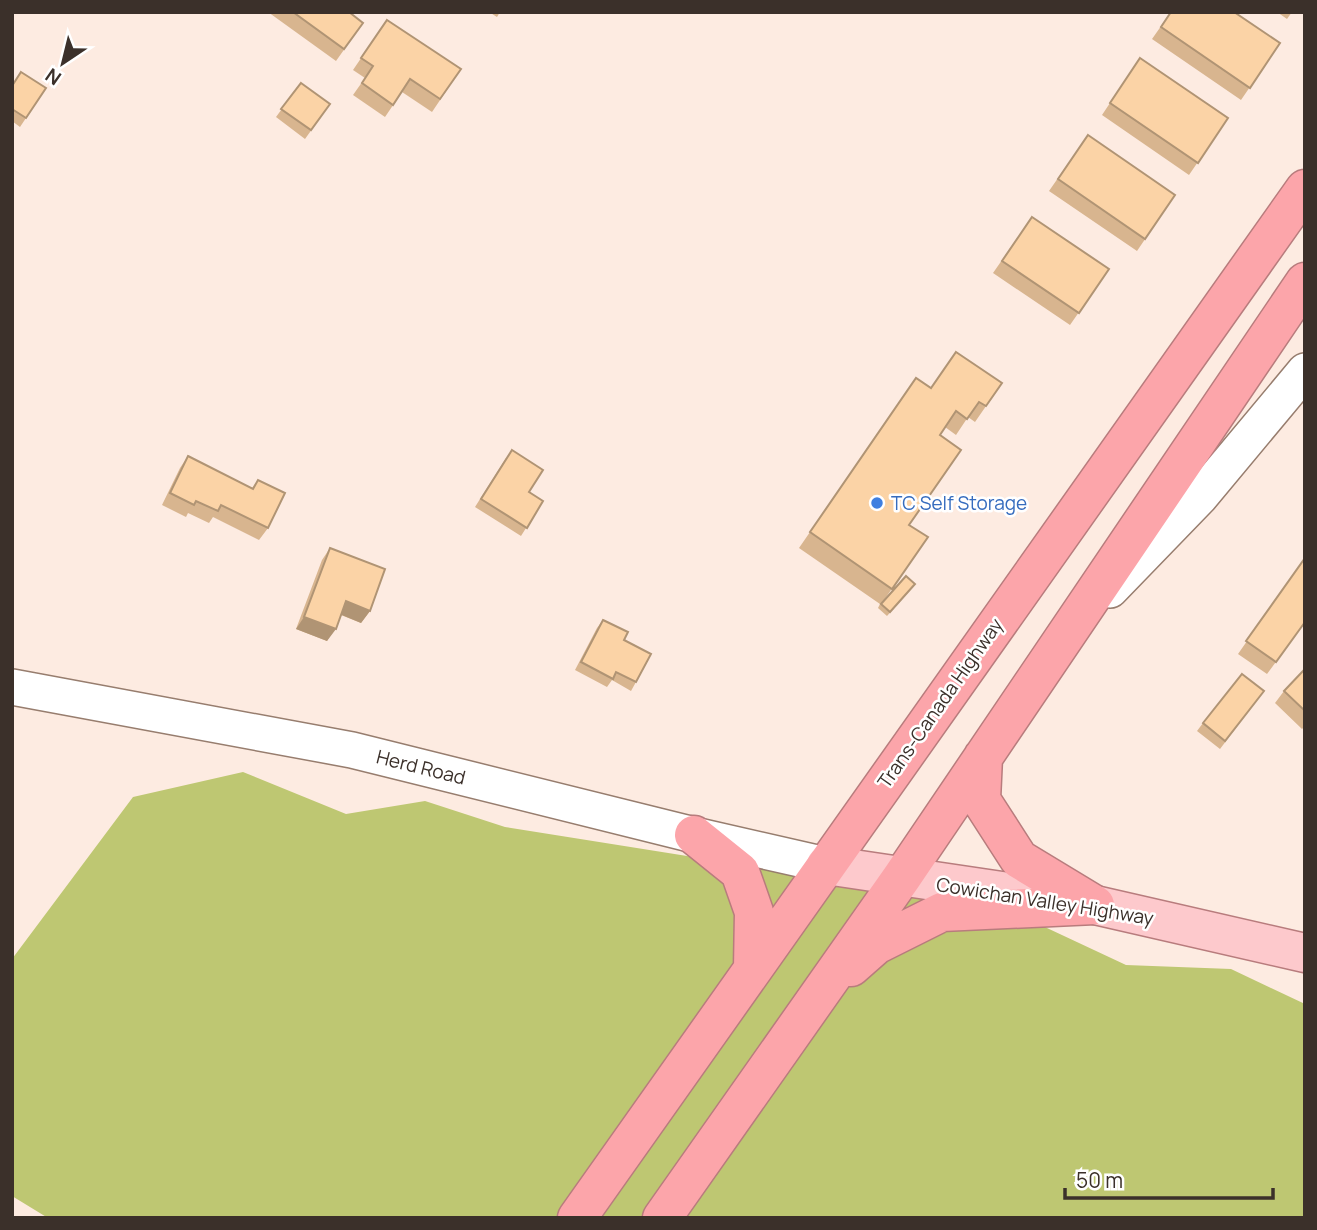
<svg xmlns="http://www.w3.org/2000/svg" width="1317" height="1230" font-family="Manrope,sans-serif">
	<style>
		.green { fill: #bec772 }
		.lines { fill: none; stroke-linecap: round; stroke-linejoin: round }
		.minor-casing { stroke: #977d6e; stroke-width: 38 }
		.major-casing { stroke: #b87c7d; stroke-width: 41 }
		.highway-casing { stroke: #b87c7d; stroke-width: 41 }
		.minor { stroke: #fff; stroke-width: 35 }
		.major { stroke: #fdc9cc; stroke-width: 38 }
		.highway { stroke: #fca5aa; stroke-width: 38 }
		.wall { fill: #d8b58f }
		.shaded-wall { fill: #b09474 }
		.building { fill: #fbd3a6; stroke: #b09474; stroke-width: 2 }
		.shop-dot { fill: #3f7fe0; stroke: #fff; stroke-width: 2.5 }
		.labels { text-anchor: middle; dominant-baseline: central; stroke-width: 5; stroke-linejoin: round; paint-order: stroke }
		.shop-label { font-size: 19px; fill: #366cbe; stroke: #fff; text-anchor: start }
		.street-label { font-size: 19px; fill: #3b302a; stroke: #fff }
	</style>
	<rect width="100%" height="100%" fill="#fdebe1"/>
	<path class="green" d="M 243,772 L 346,814 L 425,801 L 505,827 L 1000,906 L 1126,965 L 1231,969 L 1305,1004 L 1305,1218 L 48,1218 L 12,1196 L 12,959 L 133,797 Z"/>
	<g class="lines">
		<defs>
			<path id="minor" d="M 1110,590 L 1200,497 L 1305,371
				M 12,687 L 352,750 L 694,835 L 826,865"/>
			<path id="major" d="M 826,865 L 1095,905 L 1305,953"/>
			<path id="highway" d="M 983,757 L 981,800 L 1019,859 L 1095,905
				M 694,835 L 740,872 L 754,912 L 753,968
				M 851,967 L 876,945 L 942,912 L 1095,905
				M 577,1218 L 1305,189
				M 662,1218 L 902,877 L 1305,282"/>
		</defs>
		<use href="#minor" class="minor-casing"/>
		<use href="#major" class="major-casing"/>
		<use href="#highway" class="highway-casing"/>
		<use href="#minor" class="minor"/>
		<use href="#major" class="major"/>
		<use href="#highway" class="highway"/>
	</g>
	<path class="wall" d="M 268,12 L 349,12 L 363,23 L 336,61 Z
		M 489,12 L 500,12 L 497,17 Z
		M 1171,12 L 1280,43 L 1241,100 L 1152,39 Z
		M 1277,12 L 1292,12 L 1287,19 Z
		M 387,20 L 461,69 L 432,112 L 402,92 L 385,117 L 353,95 L 365,78 L 353,70 Z
		M 1140,58 L 1228,118 L 1189,175 L 1102,115 Z
		M 301,83 L 330,104 L 305,139 L 276,117 Z
		M 12,85 L 46,88 L 20,127 L 12,121 Z
		M 1088,135 L 1175,195 L 1137,251 L 1049,191 Z
		M 1032,217 L 1109,269 L 1070,325 L 993,273 Z
		M 916,378 L 931,388 L 1002,383 L 975,422 L 968,417 L 956,435 L 945,427 L 940,435 L 909,525 L 928,537 L 884,600 L 912,588 L 887,616 L 878,608 L 880,604 L 799,548 Z
		M 188,456 L 252,488 L 258,480 L 268,528 L 259,540 L 213,517 L 209,523 L 188,513 L 186,517 L 162,505 L 180,468 Z
		M 506,458 L 529,492 L 543,501 L 521,536 L 475,507 Z
		M 330,548 L 370,611 L 361,623 L 341,615 L 327,641 L 296,629 L 322,560 Z
		M 1305,558 L 1305,622 L 1267,674 L 1238,654 Z
		M 603,620 L 624,640 L 636,682 L 631,691 L 612,680 L 607,687 L 575,670 L 597,628 Z
		M 1305,673 L 1305,726 L 1302,729 L 1275,703 L 1284,691 Z
		M 1258,699 L 1220,749 L 1197,731 L 1203,723 Z"/>
	<path class="shaded-wall" d="M 346,601 L 370,611 L 361,623 L 337,613 Z
		M 304,617 L 336,629 L 327,641 L 296,629 Z"/>
	<path class="building" d="M 293,12 L 349,12 L 363,23 L 344,49 Z
		M 1171,12 L 1234,12 L 1280,43 L 1250,88 L 1161,27 Z
		M 387,20 L 461,69 L 440,99 L 410,79 L 393,105 L 362,83 L 373,66 L 361,58 Z
		M 1140,58 L 1228,118 L 1198,163 L 1110,103 Z
		M 21,72 L 46,88 L 26,118 L 12,109 L 12,86 Z
		M 301,83 L 330,104 L 311,130 L 281,109 Z
		M 1088,135 L 1175,195 L 1145,239 L 1058,179 Z
		M 1032,217 L 1109,269 L 1079,313 L 1002,261 Z
		M 956,352 L 1002,383 L 986,406 L 979,402 L 967,419 L 956,411 L 940,435 L 961,450 L 909,525 L 928,537 L 892,589 L 810,532 L 916,378 L 931,388 Z
		M 512,450 L 543,470 L 529,492 L 543,501 L 527,528 L 481,499 Z
		M 188,456 L 253,489 L 258,480 L 285,493 L 268,528 L 221,505 L 218,511 L 196,501 L 194,505 L 170,493 Z
		M 330,548 L 385,569 L 370,611 L 346,601 L 336,629 L 304,617 Z
		M 1305,558 L 1305,622 L 1276,662 L 1246,641 Z
		M 906,576 L 915,584 L 890,612 L 881,604 Z
		M 603,620 L 628,632 L 624,640 L 651,654 L 636,682 L 616,672 L 613,679 L 581,662 Z
		M 1303,671 L 1305,673 L 1305,711 L 1284,691 Z
		M 1242,674 L 1264,691 L 1225,741 L 1203,723 Z"/>
	<circle class="shop-dot" cx="877" cy="503" r="7"/>
	<g class="labels">
		<g class="shop-label">
			<text x="891" y="503">TC Self Storage</text>
		</g>
		<g class="street-label">
			<text transform="translate(940 703) rotate(-55)">Trans-Canada Highway</text>
			<text transform="translate(421 767) rotate(14)">Herd Road</text>
			<text transform="translate(1045 901) rotate(9)">Cowichan Valley Highway</text>
		</g>
	</g>
	<rect width="1317" height="1230" fill="none" stroke="#3b302a" stroke-width="28"/>
	<g transform="translate(63 63) rotate(215)" stroke="#ffffff" stroke-width="5" paint-order="stroke">
	<path d="M0-5L12 26L0 18L-12 26Z" fill="#3b302a"/>
	<text y="-10" font-size="19" font-weight="bold" text-anchor="middle" fill="#3b302a">N</text>
	</g>
	<path d="M1065 1188v10h208v-10" fill="none" stroke="#3b302a" stroke-width="3.5"/>
	<text x="1076" y="1188" font-size="21" fill="#3b302a" stroke="#ffffff" stroke-width="5" paint-order="stroke">50 m</text>
</svg>
